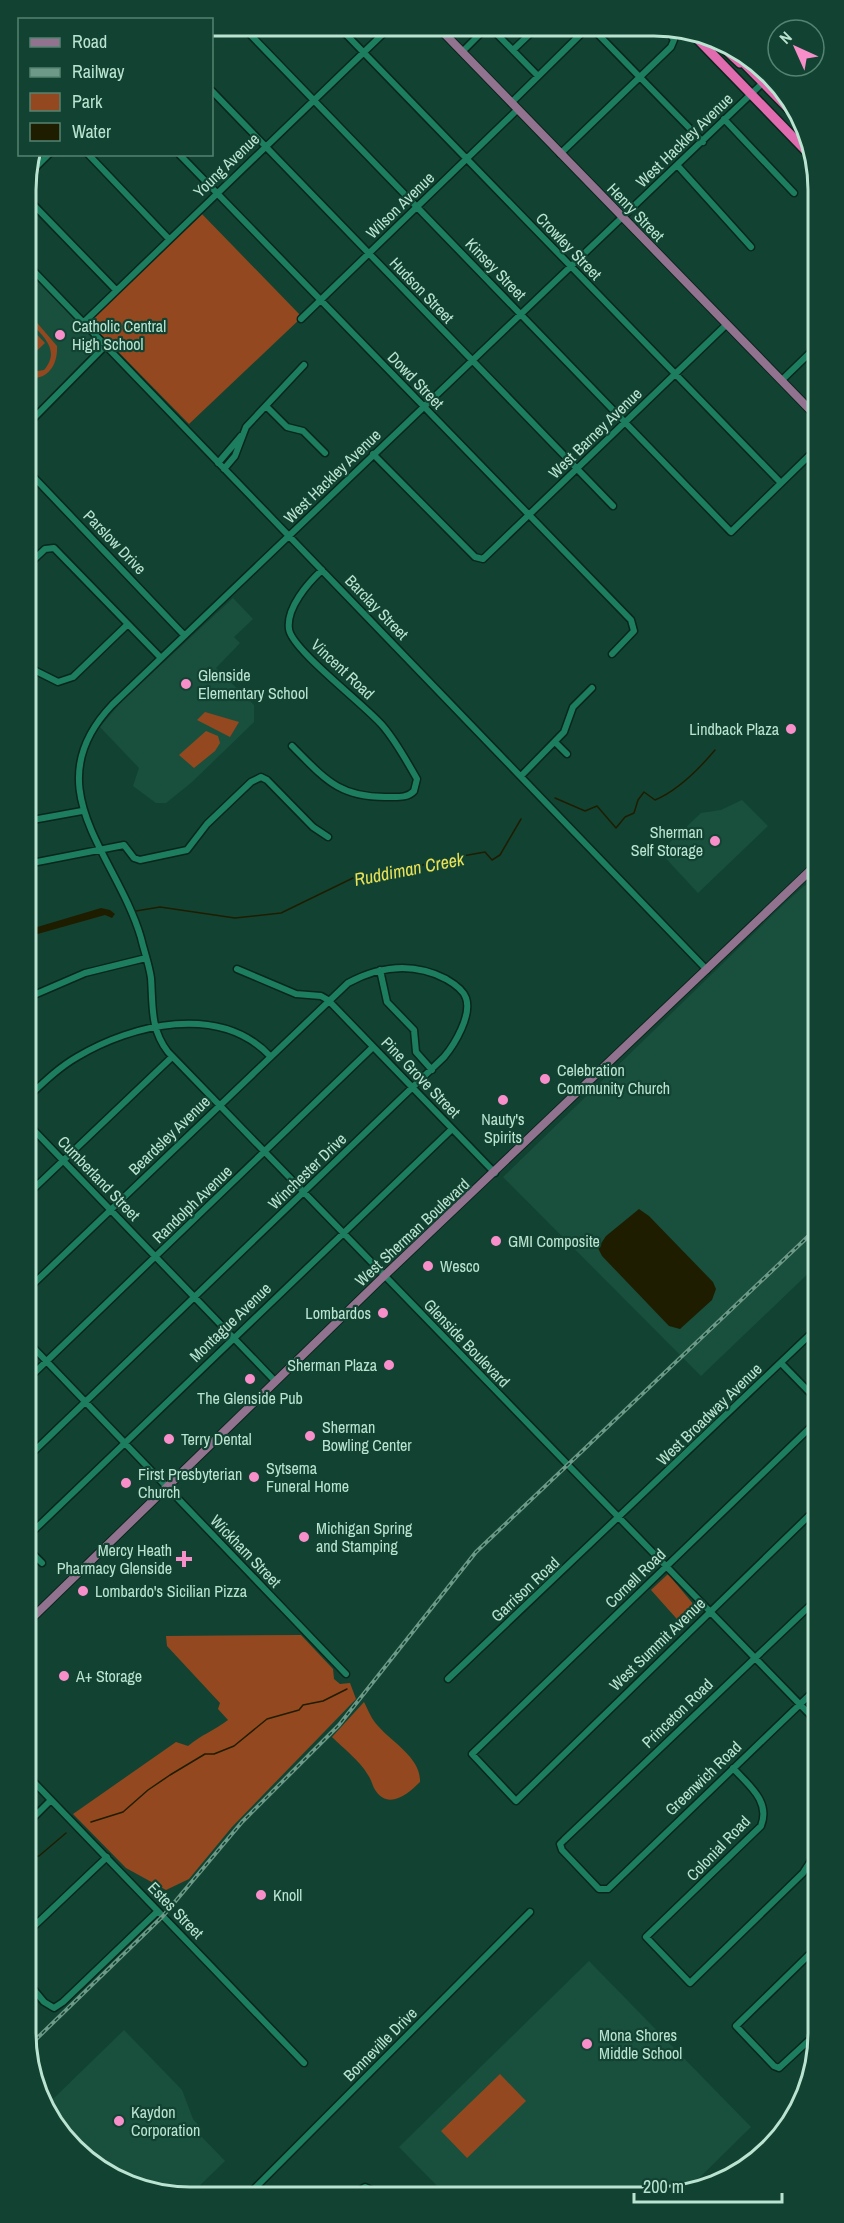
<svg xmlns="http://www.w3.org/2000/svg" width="844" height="2223" font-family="'Archivo Narrow',sans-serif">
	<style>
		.built { fill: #19503d }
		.green { fill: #94481f }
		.water { fill: #1f1d00 }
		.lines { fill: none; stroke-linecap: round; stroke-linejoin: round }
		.stream { stroke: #1f1d00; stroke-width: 1.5 }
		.minor-casing { stroke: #09261c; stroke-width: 9 }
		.major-casing { stroke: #09261c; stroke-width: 10 }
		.highway-casing { stroke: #09261c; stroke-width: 12 }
		.minor { stroke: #1c7e5f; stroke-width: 6 }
		.major { stroke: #92738f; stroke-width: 8 }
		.highway { stroke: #e06baf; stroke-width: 9 }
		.rail-casing { stroke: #6d9a88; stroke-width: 4 }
		.rail { stroke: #124332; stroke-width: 1.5; stroke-dasharray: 4.5; stroke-linecap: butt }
		.poi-dot { fill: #f98fca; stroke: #124332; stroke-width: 2 }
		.labels { text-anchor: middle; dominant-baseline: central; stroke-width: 4.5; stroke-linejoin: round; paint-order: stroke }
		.street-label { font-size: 16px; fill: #bae4d1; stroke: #124332 }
		.poi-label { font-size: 16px; fill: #bae4d1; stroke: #124332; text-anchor: start }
		.water-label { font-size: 18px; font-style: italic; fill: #e9e256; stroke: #124332 }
		.rim { fill: none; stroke: #bae4d1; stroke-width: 3 }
	</style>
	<rect width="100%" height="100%" fill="#124332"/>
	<path class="built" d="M 26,263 L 105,346 L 26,424 Z
		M 233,598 L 253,619 L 234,637 L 240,643 L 216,668 L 254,705 L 254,722 L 192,782 L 166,803 L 156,803 L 133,786 L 139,768 L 100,727 L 122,701 Z
		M 742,800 L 768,826 L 698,893 L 660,852 L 701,813 L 721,810 Z
		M 816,879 L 817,1265 L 701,1376 L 503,1177 L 784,904 L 804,886 Z
		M 589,1961 L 751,2127 L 693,2184 L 698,2190 L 686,2194 L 445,2194 L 399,2147 Z
		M 124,2030 L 182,2090 L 193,2119 L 202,2129 L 198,2133 L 225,2161 L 191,2194 L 159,2194 L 74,2149 L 49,2103 Z"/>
	<path class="green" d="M 201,213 L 302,317 L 189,424 L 89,322 Z
		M 26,310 L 57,346 C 58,366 47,381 26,378 L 26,373 L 44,370 C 62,349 41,334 26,319 Z
		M 26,323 L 45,343 L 26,361 Z
		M 205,712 L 239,722 L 230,737 L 197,720 Z
		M 206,731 L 218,736 L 220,743 L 215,751 L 194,768 L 179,755 Z
		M 668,1574 L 700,1612 L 684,1627 L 651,1590 Z
		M 301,1635 L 333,1669 L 334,1679 L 340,1684 L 350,1683 L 356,1699 L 232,1827 L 189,1879 L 166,1890 L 126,1868 L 73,1814 L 176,1742 L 188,1746 C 201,1735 215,1730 228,1720 L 218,1709 L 220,1703 L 167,1646 L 166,1636 Z
		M 364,1702 C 368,1710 372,1720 378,1726 C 393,1743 421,1758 420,1782 C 407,1795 387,1811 374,1788 C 372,1784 371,1779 368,1775 C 360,1761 344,1749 332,1737 Z
		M 500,2074 L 526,2101 L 467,2158 L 441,2131 Z"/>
	<path class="water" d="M 101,908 L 110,910 L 115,914 L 112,918 L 105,915 L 27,937 L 27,930 Z
		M 639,1209 L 649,1216 L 713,1282 L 716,1289 L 712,1300 L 680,1329 L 669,1326 L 602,1256 L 598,1248 L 606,1236 Z"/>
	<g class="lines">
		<path class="stream" d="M 555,798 L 585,811 L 597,806 L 616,828 L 625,817 L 634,813 L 638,800 L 644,792 L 655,800 C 679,790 699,769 715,750
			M 136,911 L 160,907 L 235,918 L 281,913 L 353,878 L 371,879 L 390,872 L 411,872 L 428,862 L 445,863 L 457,857 L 485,852 L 492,860 L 500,855 L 521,819
			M 91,1822 L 123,1812 L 148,1790 L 170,1775 L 205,1754 L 214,1754 L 234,1746 L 267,1719 L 299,1710 L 303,1705 L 323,1701 L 347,1689
			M 28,1857 L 39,1856 L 66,1833"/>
		<defs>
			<path id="minor" d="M 242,26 L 731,532 L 816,449
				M 338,26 L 781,483
				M 490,27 L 538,76
				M 592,28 L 703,142
				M 513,50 L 536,28
				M 462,52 L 487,27
				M 771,75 L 112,705 C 33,788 117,855 141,938 C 144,951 149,964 151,978 C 153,1005 150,1029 168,1052 L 818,1723
				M 212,91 L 613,506
				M 511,103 L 587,28
				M 724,119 L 794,193
				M 88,154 L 169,239
				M 179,154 L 631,620 L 634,631 L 612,654
				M 560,154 L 671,47 L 674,40 L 667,29
				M 678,166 L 751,247
				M 27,176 L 49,154
				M 26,197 L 116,290
				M 26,263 L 707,970
				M 301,319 L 517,110
				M 83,323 L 390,27
				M 782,380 L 816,347
				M 267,407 L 287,427 L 303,431 L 325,453
				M 26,426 L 105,346
				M 373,454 L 475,557 L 483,559 L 726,325
				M 218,463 L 241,436
				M 26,469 L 184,635
				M 224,469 L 235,456 L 246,427 L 304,365
				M 26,567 L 45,549 L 54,548 L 161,658
				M 27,673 L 32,669 L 58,682 L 73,677 L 128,624
				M 555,742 L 567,754
				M 292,746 C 325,779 339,798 388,797 C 398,797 408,798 414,791 L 417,779 C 406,760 396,741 382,725 C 365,705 291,649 289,629 C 286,608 308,583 322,570
				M 521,776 L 564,732 L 573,707 L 592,688
				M 27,821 L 82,811
				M 27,864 L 124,845 L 134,858 L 140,860 L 187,850 L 207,824 L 251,782 L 261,777 L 267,780 L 313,827 L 328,837
				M 237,969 L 296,994 L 321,996 L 328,1000 L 495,1173
				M 380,970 L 387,1002 L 414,1030 L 416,1052 L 432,1070
				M 27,998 L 85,973 L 146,958
				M 27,1098 C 43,1083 58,1068 77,1057 C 132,1024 220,1003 270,1056
				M 27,1123 L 275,1381
				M 27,1195 L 172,1057
				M 28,1289 L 348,983 C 380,966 413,962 446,979 C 453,983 463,989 466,998 C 472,1015 455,1044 444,1057 L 28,1457
				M 28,1342 L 346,1674
				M 781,1363 L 817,1400
				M 28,1379 L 373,1047
				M 817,1421 L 472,1754 L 516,1801 L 817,1508
				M 28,1536 L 452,1129
				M 28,1549 L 42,1563
				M 817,1599 L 564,1840 L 560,1844 L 562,1850 L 599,1889 L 608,1889 L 818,1687
				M 448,1679 L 817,1328
				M 733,1768 C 748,1785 771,1801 761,1826 L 646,1937 L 690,1983 L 803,1873 L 818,1850
				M 28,1776 L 304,2063
				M 28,1823 L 51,1800
				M 29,1931 L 107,1857
				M 818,1946 L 736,2026 L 774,2066 L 779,2068 L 818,2032
				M 29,1984 L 44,2002 L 54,2008 L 63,2002 L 158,1911
				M 249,2194 L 530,1912
				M 354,2194 L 365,2187 L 380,2194"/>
			<path id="major" d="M 438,27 L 816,416
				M 28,1622 L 383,1277 L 816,865"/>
			<path id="highway" d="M 689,30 L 815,160
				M 727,51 L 740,63
				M 738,57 L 789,109"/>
		</defs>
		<use href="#minor" class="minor-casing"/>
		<use href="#major" class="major-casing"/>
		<use href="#highway" class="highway-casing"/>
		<use href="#minor" class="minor"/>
		<use href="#major" class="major"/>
		<use href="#highway" class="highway"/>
		<defs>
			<path id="rail" d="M 29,2046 L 163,1916 L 242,1822 L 339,1725 L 476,1552 L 817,1228"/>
		</defs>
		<use href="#rail" class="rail-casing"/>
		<use href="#rail" class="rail"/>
	</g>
	<g class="poi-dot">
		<circle cx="60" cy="335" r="6"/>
		<circle cx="186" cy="684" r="6"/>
		<circle cx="791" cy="729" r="6"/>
		<circle cx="715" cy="841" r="6"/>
		<circle cx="545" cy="1079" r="6"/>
		<circle cx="503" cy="1100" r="6"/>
		<circle cx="496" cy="1241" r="6"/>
		<circle cx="428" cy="1266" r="6"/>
		<circle cx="383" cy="1313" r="6"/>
		<circle cx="389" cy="1365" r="6"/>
		<circle cx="250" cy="1379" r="6"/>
		<circle cx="310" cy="1436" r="6"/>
		<circle cx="169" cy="1439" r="6"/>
		<circle cx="254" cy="1477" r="6"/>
		<circle cx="126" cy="1483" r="6"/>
		<circle cx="304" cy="1537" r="6"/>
		<path d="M181 1550h6v6h6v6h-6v6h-6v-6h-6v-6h6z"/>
		<circle cx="83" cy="1591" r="6"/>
		<circle cx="64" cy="1676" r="6"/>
		<circle cx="261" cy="1895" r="6"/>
		<circle cx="587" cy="2044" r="6"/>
		<circle cx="119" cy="2121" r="6"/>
	</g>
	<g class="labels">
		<g class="street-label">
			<text transform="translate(684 140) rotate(-44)">West Hackley Avenue</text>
			<text transform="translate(226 165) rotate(-44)">Young Avenue</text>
			<text transform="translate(400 205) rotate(-44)">Wilson Avenue</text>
			<text transform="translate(636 212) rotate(46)">Henry Street</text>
			<text transform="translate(569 246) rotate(46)">Crowley Street</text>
			<text transform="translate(496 269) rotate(46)">Kinsey Street</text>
			<text transform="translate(422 290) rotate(46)">Hudson Street</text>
			<text transform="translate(416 380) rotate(46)">Dowd Street</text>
			<text transform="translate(595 433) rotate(-44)">West Barney Avenue</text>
			<text transform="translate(332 476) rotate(-44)">West Hackley Avenue</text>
			<text transform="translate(115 542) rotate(46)">Parslow Drive</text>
			<text transform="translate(377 607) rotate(46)">Barclay Street</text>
			<text transform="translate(343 669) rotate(43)">Vincent Road</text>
			<text transform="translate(421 1077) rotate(46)">Pine Grove Street</text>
			<text transform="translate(169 1135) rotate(-44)">Beardsley Avenue</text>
			<text transform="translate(307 1171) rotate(-44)">Winchester Drive</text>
			<text transform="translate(99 1178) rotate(46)">Cumberland Street</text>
			<text transform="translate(192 1204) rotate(-44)">Randolph Avenue</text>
			<text transform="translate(412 1232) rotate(-43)">West Sherman Boulevard</text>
			<text transform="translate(230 1322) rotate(-44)">Montague Avenue</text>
			<text transform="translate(467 1343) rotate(46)">Glenside Boulevard</text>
			<text transform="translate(709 1414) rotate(-44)">West Broadway Avenue</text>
			<text transform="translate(246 1551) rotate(46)">Wickham Street</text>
			<text transform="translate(635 1578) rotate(-44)">Cornell Road</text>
			<text transform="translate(525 1589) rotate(-43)">Garrison Road</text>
			<text transform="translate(657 1644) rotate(-44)">West Summit Avenue</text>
			<text transform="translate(677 1713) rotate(-44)">Princeton Road</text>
			<text transform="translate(703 1778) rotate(-44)">Greenwich Road</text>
			<text transform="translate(718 1848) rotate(-46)">Colonial Road</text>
			<text transform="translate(176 1910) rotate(46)">Estes Street</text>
			<text transform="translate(380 2044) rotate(-45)">Bonneville Drive</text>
		</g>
		<g class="poi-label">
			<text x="72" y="326">Catholic Central<tspan x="72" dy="18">High School</tspan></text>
			<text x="198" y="675">Glenside<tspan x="198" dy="18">Elementary School</tspan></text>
			<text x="779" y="729" text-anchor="end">Lindback Plaza</text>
			<text x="703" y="832" text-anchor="end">Sherman<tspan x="703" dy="18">Self Storage</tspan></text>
			<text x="557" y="1070">Celebration<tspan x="557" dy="18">Community Church</tspan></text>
			<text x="503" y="1119" text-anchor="middle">Nauty's<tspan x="503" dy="18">Spirits</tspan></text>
			<text x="508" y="1241">GMI Composite</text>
			<text x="440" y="1266">Wesco</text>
			<text x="371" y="1313" text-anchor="end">Lombardos</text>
			<text x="377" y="1365" text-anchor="end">Sherman Plaza</text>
			<text x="250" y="1398" text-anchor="middle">The Glenside Pub</text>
			<text x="322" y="1427">Sherman<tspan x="322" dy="18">Bowling Center</tspan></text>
			<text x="181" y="1439">Terry Dental</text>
			<text x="266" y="1468">Sytsema<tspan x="266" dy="18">Funeral Home</tspan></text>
			<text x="138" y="1474">First Presbyterian<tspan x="138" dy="18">Church</tspan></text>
			<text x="316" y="1528">Michigan Spring<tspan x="316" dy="18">and Stamping</tspan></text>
			<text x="172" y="1550" text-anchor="end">Mercy Heath<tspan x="172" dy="18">Pharmacy Glenside</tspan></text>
			<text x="95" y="1591">Lombardo's Sicilian Pizza</text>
			<text x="76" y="1676">A+ Storage</text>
			<text x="273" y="1895">Knoll</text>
			<text x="599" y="2035">Mona Shores<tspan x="599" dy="18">Middle School</tspan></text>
			<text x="131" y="2112">Kaydon<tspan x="131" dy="18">Corporation</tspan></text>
		</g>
		<g class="water-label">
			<text transform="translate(409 869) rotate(-11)">Ruddiman Creek</text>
		</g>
	</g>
	<path d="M0 0H844V2223H0ZM190 36H654A154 154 0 0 1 808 190V2033A154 154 0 0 1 654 2187H190A154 154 0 0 1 36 2033V190A154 154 0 0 1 190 36Z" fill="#124332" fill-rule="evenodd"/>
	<path class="rim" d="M190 36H654A154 154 0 0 1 808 190V2033A154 154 0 0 1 654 2187H190A154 154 0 0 1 36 2033V190A154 154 0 0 1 190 36Z"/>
	<rect x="18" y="18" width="195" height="138" fill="#124332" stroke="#558372" stroke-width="1.5"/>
	<rect x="30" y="38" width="30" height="9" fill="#92738f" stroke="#558372" stroke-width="1.5"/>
	<text x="72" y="48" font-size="18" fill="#bae4d1">Road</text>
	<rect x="30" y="68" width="30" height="9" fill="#6d9a88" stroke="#558372" stroke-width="1.5"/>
	<text x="72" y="78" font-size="18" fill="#bae4d1">Railway</text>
	<rect x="30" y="93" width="30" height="18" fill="#94481f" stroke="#558372" stroke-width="1.5"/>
	<text x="72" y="108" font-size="18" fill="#bae4d1">Park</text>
	<rect x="30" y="123" width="30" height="18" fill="#1f1d00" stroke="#558372" stroke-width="1.5"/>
	<text x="72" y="138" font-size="18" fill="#bae4d1">Water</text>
	<g transform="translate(796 48) rotate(315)"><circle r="28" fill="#124332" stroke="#558372" stroke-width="1.5"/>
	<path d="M0-4.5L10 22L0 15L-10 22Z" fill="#f98fca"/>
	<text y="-9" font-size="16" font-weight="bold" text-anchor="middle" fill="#bae4d1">N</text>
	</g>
	<path d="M634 2193v9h148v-9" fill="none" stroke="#bae4d1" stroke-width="3"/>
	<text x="643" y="2193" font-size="18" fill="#bae4d1" stroke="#124332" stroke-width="4.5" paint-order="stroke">200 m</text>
</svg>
